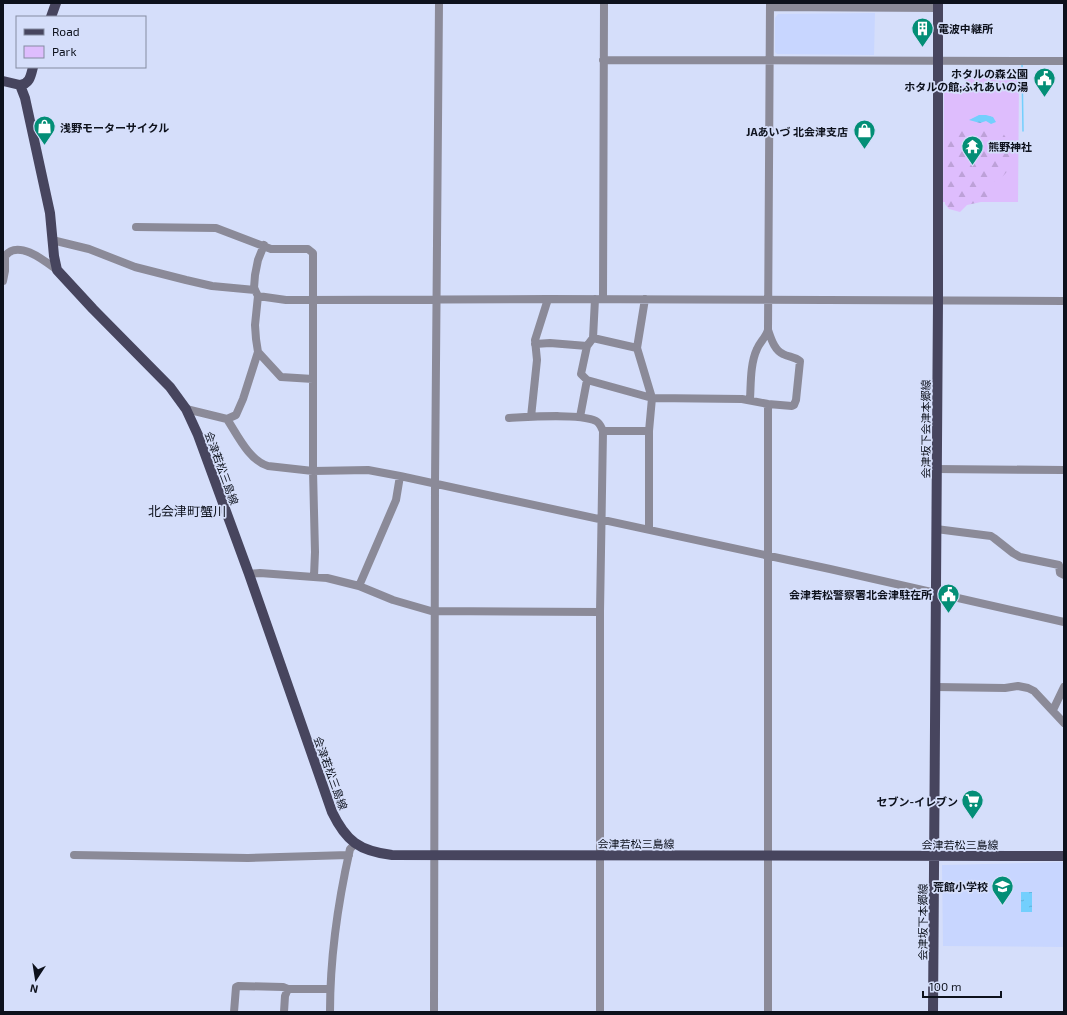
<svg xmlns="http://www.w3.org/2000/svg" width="1067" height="1015" font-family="'Exo 2','Noto Sans JP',sans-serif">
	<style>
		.built { fill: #c8d6ff }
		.green { fill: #debdfd }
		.forest { fill: url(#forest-firs) }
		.water { fill: url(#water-ripples) }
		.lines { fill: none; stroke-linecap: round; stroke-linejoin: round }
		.stream { stroke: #73cffd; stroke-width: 1.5 }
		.minor { stroke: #8b8a98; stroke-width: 8 }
		.major { stroke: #47455e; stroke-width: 10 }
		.labels { text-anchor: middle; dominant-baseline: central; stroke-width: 3.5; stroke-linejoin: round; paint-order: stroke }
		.poi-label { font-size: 11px; font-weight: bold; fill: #0d111c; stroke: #d5defa; text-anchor: end }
		.street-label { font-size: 11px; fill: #0d111c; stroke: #d5defa }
		.quarter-label { font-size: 13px; fill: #0d111c; stroke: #d5defa }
	</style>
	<defs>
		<pattern id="forest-firs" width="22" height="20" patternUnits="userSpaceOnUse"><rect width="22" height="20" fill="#debdfd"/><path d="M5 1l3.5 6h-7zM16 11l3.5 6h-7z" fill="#bda1d8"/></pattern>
		<pattern id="water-ripples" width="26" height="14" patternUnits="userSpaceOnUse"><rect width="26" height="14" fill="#73cffd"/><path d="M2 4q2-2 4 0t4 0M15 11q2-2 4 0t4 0" fill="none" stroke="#62b1d8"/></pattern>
	</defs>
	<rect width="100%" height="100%" fill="#d5defa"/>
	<path class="built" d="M 875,13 L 874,55 L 777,54 L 775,52 L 775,18 L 778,14 Z
		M 1064,862 L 1064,947 L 943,946 L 942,865 Z"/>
	<path class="green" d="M 965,75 L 1019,76 L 1018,202 L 943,202 L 944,85 L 965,85 Z"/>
	<path class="forest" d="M 965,128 L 1001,130 C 1003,134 1006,137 1008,141 C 1013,151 1012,169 1003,176 C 997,180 993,181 988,187 L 990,200 L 967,205 L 960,212 L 949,209 L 945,204 L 947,137 L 949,135 L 954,135 L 957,130 Z"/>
	<path class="water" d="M 979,115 L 986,115 L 993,117 L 996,122 L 991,124 L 986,121 L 980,123 L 969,120 Z
		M 1021,892 L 1032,892 L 1032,912 L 1021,912 Z"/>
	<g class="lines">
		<path class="stream" d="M 1022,63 L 1023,131"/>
		<path class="minor" d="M 770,7 L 938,8
			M 603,60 L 1064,61
			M 136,227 L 216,228 L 271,249 L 308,249 L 313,253 L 313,471 L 315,552 L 314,576
			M 52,240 L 89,249 L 135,267 L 186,280 L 212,286 L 255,290
			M 264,245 L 258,260 L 255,275 L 254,288 L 258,296 L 255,325 L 256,339 L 258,352 L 281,377 L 313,379
			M 3,281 L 5,271 L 5,256 C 18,239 45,261 57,270
			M 258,296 L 286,300 L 300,300 L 548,299 L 1064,301
			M 603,299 L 604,3
			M 645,299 L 637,348 L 652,398 L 649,431 L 649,529
			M 593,338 L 595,299
			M 535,344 L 550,343 L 587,346
			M 637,348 L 593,338 L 587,346 L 581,374 L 587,380 L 652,398 L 742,399 L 768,404 L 792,406 L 794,405 L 796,400 L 800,361 C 795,357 789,357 783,354 C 774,350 771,338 768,330
			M 750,399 C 751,384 750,364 757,349 C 760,342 766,337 768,330 L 770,3
			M 186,409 L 227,419 L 236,415 L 243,399 L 258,352
			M 531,417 L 537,360 L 535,340 L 548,299
			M 580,417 L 587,380
			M 509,418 C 529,417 580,413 596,421 C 600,423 601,427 603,431 L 600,612 L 600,1012
			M 227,419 C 238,436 249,460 268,466 L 313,471 L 368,470 L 400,476 L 830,569 L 1064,622
			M 603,431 L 649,431
			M 936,469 L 1064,470
			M 936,529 L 991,536 L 994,538 L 1013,553 L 1020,557 L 1059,565 L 1060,573 L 1064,575
			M 249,574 L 260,573 L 327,578 L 359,586 L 393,600 L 431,611 L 600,612
			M 359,586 L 396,500 L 400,476
			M 936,687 L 1005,688 L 1018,686 L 1028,688 L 1034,691 L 1064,723
			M 1053,710 L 1064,687
			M 74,855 L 248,858 L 349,855
			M 234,1012 L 236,987 L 238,986 L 283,987 L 288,989
			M 284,1012 L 285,996 L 288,989 L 330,989
			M 330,1012 C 330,957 338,902 350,849 L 355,844
			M 434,1012 L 435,484 L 439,3
			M 768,1012 L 768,404"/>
		<path class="major" d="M 51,17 L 56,3
			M 3,81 L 20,85 L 25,98 L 50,213 L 54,256 L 57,270 L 93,309 L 170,387 L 186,409 L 198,435 L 249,574 L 332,812 C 346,841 359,851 392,855 L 1064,856
			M 20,85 C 30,84 31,75 33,67
			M 933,1012 L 938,301 L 938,3"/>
	</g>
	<defs>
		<symbol id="building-pin" viewBox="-11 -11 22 30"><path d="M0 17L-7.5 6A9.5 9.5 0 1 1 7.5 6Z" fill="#038e76" stroke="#d5defa"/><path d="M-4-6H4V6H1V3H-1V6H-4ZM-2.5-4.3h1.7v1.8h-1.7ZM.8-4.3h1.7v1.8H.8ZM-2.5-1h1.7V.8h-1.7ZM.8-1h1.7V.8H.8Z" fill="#fff"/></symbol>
		<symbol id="civic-pin" viewBox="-11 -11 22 30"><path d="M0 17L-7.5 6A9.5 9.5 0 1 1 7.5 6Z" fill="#038e76" stroke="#d5defa"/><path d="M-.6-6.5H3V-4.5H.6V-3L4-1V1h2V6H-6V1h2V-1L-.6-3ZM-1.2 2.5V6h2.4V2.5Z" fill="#fff"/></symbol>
		<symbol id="shop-pin" viewBox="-11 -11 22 30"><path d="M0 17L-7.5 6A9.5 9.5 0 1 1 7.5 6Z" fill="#038e76" stroke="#d5defa"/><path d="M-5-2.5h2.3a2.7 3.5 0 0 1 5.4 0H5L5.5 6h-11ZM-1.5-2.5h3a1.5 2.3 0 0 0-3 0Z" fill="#fff"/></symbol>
		<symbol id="temple-pin" viewBox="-11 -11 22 30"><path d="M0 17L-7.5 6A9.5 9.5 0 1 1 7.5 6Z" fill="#038e76" stroke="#d5defa"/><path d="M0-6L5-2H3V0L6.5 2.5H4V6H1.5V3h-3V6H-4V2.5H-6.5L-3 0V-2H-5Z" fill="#fff"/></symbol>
		<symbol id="supermarket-pin" viewBox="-11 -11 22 30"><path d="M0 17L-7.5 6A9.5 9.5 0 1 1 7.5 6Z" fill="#038e76" stroke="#d5defa"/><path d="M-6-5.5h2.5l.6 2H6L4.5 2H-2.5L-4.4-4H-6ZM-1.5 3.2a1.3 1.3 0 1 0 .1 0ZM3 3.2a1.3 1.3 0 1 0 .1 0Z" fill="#fff"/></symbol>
		<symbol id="school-pin" viewBox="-11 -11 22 30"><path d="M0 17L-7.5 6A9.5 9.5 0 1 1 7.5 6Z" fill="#038e76" stroke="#d5defa"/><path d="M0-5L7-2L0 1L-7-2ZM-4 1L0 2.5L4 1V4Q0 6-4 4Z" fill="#fff"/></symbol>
	</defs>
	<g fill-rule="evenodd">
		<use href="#building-pin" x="910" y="16" width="25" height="34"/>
		<use href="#civic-pin" x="1032" y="66" width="25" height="34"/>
		<use href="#shop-pin" x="32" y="114" width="25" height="34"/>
		<use href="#shop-pin" x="852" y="118" width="25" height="34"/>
		<use href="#temple-pin" x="960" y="134" width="25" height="34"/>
		<use href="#civic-pin" x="936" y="582" width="25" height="34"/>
		<use href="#supermarket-pin" x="960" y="788" width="25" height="34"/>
		<use href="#school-pin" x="990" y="874" width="25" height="34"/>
	</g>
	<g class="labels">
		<g class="poi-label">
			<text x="938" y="28" text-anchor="start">電波中継所</text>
			<text x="1028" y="73">ホタルの森公園<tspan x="1028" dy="13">ホタルの館;ふれあいの湯</tspan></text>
			<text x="60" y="127" text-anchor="start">浅野モーターサイクル</text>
			<text x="848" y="131">JAあいづ 北会津支店</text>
			<text x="988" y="146" text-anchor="start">熊野神社</text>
			<text x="932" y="594">会津若松警察署北会津駐在所</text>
			<text x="958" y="801">セブン-イレブン</text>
			<text x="988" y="886">荒館小学校</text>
		</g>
		<g class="street-label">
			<text transform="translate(925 429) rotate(-90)">会津坂下会津本郷線</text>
			<text transform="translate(222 468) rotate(70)">会津若松三島線</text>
			<text transform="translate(331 773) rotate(70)">会津若松三島線</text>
			<text x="636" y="843">会津若松三島線</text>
			<text x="960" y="844">会津若松三島線</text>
			<text transform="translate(922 922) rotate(-90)">会津坂下本郷線</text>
		</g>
		<g class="quarter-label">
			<text x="187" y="511">北会津町蟹川</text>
		</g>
	</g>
	<rect width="1067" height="1015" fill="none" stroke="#0d111c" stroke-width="8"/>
	<rect x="16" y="16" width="130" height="52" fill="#d5defa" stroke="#858ca1"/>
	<rect x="24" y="29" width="20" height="6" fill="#47455e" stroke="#858ca1"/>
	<text x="52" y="36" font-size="12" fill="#0d111c">Road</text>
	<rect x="24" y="46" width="20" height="12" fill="#debdfd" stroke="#858ca1"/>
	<text x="52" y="56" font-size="12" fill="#0d111c">Park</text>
	<g transform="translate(36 979) rotate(192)" stroke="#d5defa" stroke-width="3" paint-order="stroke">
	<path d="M0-3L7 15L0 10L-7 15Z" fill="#0d111c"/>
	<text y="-6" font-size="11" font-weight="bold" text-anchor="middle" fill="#0d111c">N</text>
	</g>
	<path d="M923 991v6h78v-6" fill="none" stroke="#0d111c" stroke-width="2"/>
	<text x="929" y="991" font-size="12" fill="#0d111c" stroke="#d5defa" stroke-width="3" paint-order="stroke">100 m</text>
</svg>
